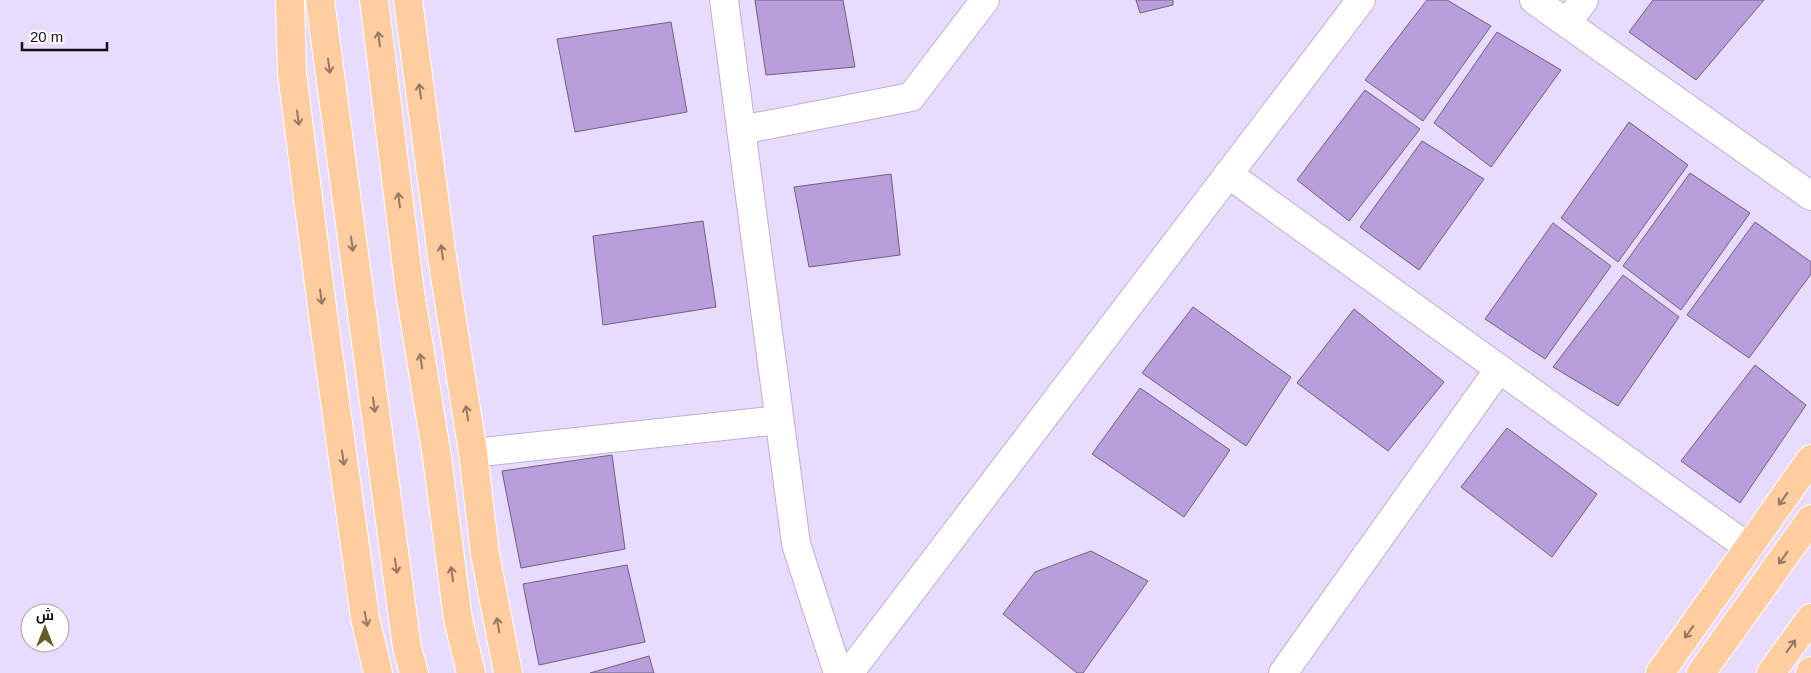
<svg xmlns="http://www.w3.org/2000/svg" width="1811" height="673" font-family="Helvetica,Cairo,sans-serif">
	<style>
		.building { fill: #b89fdc; stroke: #6c617e }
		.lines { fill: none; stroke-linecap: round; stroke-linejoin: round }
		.minor-casing { stroke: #bdb0d1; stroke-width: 30 }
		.major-casing { stroke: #fff; stroke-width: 30 }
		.minor { stroke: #fff; stroke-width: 28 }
		.major { stroke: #ffcda0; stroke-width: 28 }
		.oneway { stroke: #957764 }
	</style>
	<rect width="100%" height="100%" fill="#e9dbfd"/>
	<path class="building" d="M 755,0 L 843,0 L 855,67 L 766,75 Z
		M 1136,0 L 1173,0 L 1173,5 L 1140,13 Z
		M 1427,0 L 1447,0 L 1491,26 L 1423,121 L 1365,80 Z
		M 1653,0 L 1764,0 L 1696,80 L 1629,32 Z
		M 671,22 L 687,112 L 575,132 L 557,39 Z
		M 1497,32 L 1561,70 L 1491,167 L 1434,123 Z
		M 1365,90 L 1420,129 L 1349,221 L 1297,180 Z
		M 1629,122 L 1688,165 L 1618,262 L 1561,218 Z
		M 1422,141 L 1484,179 L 1419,270 L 1360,227 Z
		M 1690,173 L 1750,213 L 1681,310 L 1623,266 Z
		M 891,174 L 900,255 L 809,267 L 794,187 Z
		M 703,221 L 716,307 L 603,325 L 593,236 Z
		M 1755,222 L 1811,262 L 1811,274 L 1749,358 L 1687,315 Z
		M 1553,223 L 1611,266 L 1545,359 L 1485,319 Z
		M 1623,275 L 1679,317 L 1618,406 L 1553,367 Z
		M 1193,307 L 1291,377 L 1246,446 L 1142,373 Z
		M 1354,309 L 1444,382 L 1388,451 L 1297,383 Z
		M 1755,365 L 1806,405 L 1740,503 L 1681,461 Z
		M 1140,388 L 1230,450 L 1184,517 L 1092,454 Z
		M 1507,428 L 1597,494 L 1552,557 L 1461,487 Z
		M 612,455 L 625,549 L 521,568 L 502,471 Z
		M 1091,551 L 1148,581 L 1083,673 L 1077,673 L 1003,614 L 1035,572 Z
		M 627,565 L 645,642 L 539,665 L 523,584 Z
		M 649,656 L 654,673 L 590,673 Z"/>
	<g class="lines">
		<defs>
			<path id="minor" d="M 724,0 L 796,544 L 838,673
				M 1534,0 L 1811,196
				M 1567,23 L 1584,0
				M 741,130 L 911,97 L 985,0
				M 1228,174 L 1749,548
				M 473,453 L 779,420
				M 849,673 L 1361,0
				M 1283,673 L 1499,369"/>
			<path id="major" d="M 290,0 L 292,73 L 323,315 L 365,618 L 378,673
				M 320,0 L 407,648 L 414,673
				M 374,0 L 410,292 L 437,457 L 458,619 L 471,673
				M 408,0 L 442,257 L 473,453 L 485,554 L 508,673
				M 1660,673 L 1811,459
				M 1701,673 L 1811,519
				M 1771,673 L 1811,618
				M 1810,673 L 1811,671"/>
		</defs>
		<use href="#minor" class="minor-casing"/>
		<use href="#major" class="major-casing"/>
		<use href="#minor" class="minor"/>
		<use href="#major" class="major"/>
	</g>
	<defs><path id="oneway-shaft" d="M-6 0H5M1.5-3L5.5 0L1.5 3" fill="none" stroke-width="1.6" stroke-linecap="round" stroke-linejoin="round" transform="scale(1.25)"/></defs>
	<g class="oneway">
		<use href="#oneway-shaft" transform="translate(379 39) rotate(-97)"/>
		<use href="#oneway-shaft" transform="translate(329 66) rotate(82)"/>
		<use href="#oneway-shaft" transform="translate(420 91) rotate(-98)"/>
		<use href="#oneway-shaft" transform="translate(298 118) rotate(83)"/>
		<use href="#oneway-shaft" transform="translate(399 200) rotate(-97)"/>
		<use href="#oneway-shaft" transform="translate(352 244) rotate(82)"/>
		<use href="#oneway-shaft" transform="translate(442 252) rotate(-98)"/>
		<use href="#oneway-shaft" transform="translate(321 297) rotate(83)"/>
		<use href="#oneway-shaft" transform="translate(421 361) rotate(-99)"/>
		<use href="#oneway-shaft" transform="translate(374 405) rotate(82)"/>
		<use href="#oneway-shaft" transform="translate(467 413) rotate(-99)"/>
		<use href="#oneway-shaft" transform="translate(343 458) rotate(82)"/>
		<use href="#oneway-shaft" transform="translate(1783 499) rotate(125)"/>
		<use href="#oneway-shaft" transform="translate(1783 558) rotate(125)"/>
		<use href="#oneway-shaft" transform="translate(396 566) rotate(82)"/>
		<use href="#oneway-shaft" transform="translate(452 574) rotate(-98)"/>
		<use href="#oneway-shaft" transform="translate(366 619) rotate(79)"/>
		<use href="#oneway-shaft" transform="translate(498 625) rotate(-100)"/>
		<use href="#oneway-shaft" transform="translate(1689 632) rotate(125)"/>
		<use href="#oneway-shaft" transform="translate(1791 646) rotate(-54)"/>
	</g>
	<g transform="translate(45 628)"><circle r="24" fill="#ffffff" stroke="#a19fa3"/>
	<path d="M0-4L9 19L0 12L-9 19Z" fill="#675d29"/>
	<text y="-8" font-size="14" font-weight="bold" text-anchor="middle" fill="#130e1a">ش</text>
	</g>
	<path d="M22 42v8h85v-8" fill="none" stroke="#130e1a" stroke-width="2.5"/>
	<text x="30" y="42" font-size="15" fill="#130e1a" stroke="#ffffff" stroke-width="4" paint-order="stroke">20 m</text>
</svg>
